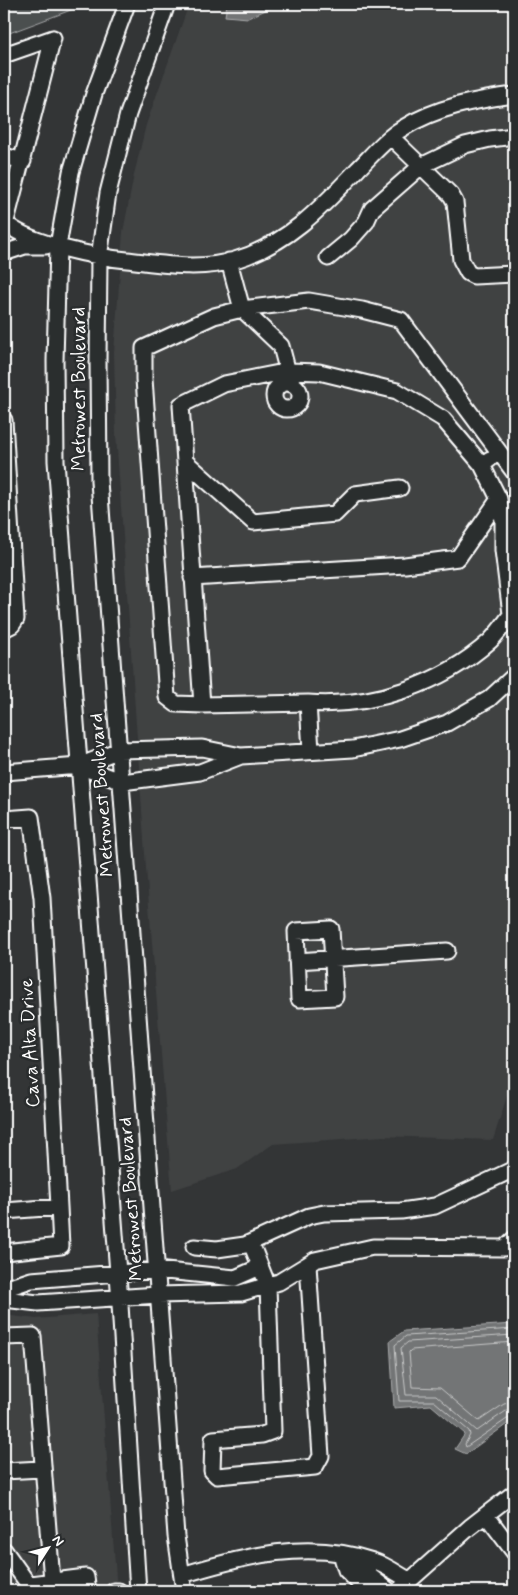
<svg xmlns="http://www.w3.org/2000/svg" width="518" height="1595" font-family="Mynerve,sans-serif">
	<style>
		.built { fill: #404243 }
		.green { fill: #4c4f50; stroke: #a6a7a8 }
		.water { fill: #737576; stroke: #abacad }
		.lines { fill: none; stroke-linecap: round; stroke-linejoin: round }
		.shore { stroke: #c7c8c8; stroke-width: 1 }
		.minor-casing { stroke: #fff; stroke-width: 19 }
		.minor { stroke: #2a2d2e; stroke-width: 15 }
		.labels { text-anchor: middle; dominant-baseline: central; stroke-width: 5; stroke-linejoin: round; paint-order: stroke }
		.street-label { font-size: 19px; fill: #fff; stroke: #2a2d2e }
	</style>
	<rect width="100%" height="100%" fill="#333536"/>
	<filter id="ink" filterUnits="userSpaceOnUse"><feTurbulence type="fractalNoise" baseFrequency=".02" numOctaves="2"/><feDisplacementMap in="SourceGraphic" scale="10" xChannelSelector="R" yChannelSelector="G"/><feConvolveMatrix kernelMatrix="1 2 1 2 8 2 1 2 1" color-interpolation-filters="sRGB"/></filter>
	<g filter="url(#ink)">
		<path class="built" d="M 189,4 L 514,4 L 514,1074 L 493,1140 L 383,1136 L 273,1144 L 237,1169 L 172,1190 L 146,868 L 116,434 L 114,353 L 123,232 L 134,175 L 146,125 Z
			M 96,1314 L 117,1591 L 4,1591 L 4,1315 L 36,1319 Z"/>
		<path class="green" d="M 4,4 L 87,4 L 4,35 Z"/>
		<path class="water" d="M 227,4 L 279,4 L 248,18 L 225,16 Z
			M 514,1324 L 514,1419 L 466,1454 L 455,1449 L 465,1434 L 431,1405 L 394,1408 L 390,1341 L 404,1331 Z"/>
		<g class="lines">
			<path class="shore" d="M 514,1329 L 406,1336 L 395,1345 L 399,1401 L 434,1401 L 469,1431 L 470,1435 L 465,1444 L 466,1447 L 510,1417 L 514,1416
				M 514,1335 L 408,1342 L 401,1348 L 406,1395 L 436,1395 L 477,1431 L 506,1411 L 514,1409
				M 514,1342 L 411,1350 L 409,1352 L 412,1387 L 440,1388 L 479,1421 L 504,1404 L 514,1402"/>
			<defs>
				<path id="minor" d="M 127,4 L 94,94 L 71,172 L 58,246 L 55,361 L 56,461 L 118,1273 L 138,1591
					M 167,4 L 128,114 L 108,193 L 99,258 L 98,361 L 99,481 L 176,1536 L 184,1591
					M 4,55 L 53,38
					M 391,137 L 451,195 L 455,202 L 461,260 L 468,273 L 474,276 L 514,274
					M 4,156 L 23,161
					M 5,225 L 53,38
					M 4,226 L 8,225 C 31,244 96,257 127,260 C 163,264 200,271 235,260 C 288,244 322,207 358,169 C 372,155 386,138 403,128 C 437,107 475,100 514,95
					M 4,253 L 25,246 L 46,246
					M 328,258 L 351,239 L 366,222 L 372,209 L 421,166 L 465,145 L 490,139 L 514,136
					M 229,261 L 242,309 L 281,346 L 291,384
					M274 396a13 13 0 1 1 26 0a13 13 0 1 1-26 0Z
					M 4,420 L 16,619 L 12,625 L 4,629
					M 490,459 L 482,465 L 499,499 L 503,520 L 503,550 L 511,614
					M 186,462 L 253,522 L 335,514 L 355,494 L 400,488
					M 192,578 L 405,565 L 458,558 L 499,499
					M 308,703 C 372,708 442,684 490,641 C 499,632 506,621 514,611
					M 202,705 L 176,704 L 167,697 L 144,379 L 144,348 L 214,316 L 242,309 L 309,301 L 362,310 L 401,320 L 514,472
					M 311,751 L 308,703 L 202,705 L 181,405 L 224,384 L 289,371 L 319,372 L 397,391 L 443,419 L 482,465
					M 79,766 L 122,782 L 200,772 L 241,756
					M 4,772 L 79,766 L 119,750 L 202,748 L 241,756 L 353,749 L 400,739 L 447,723 L 489,699 L 514,676
					M 4,819 L 31,817 L 42,898 L 59,1207
					M 331,929 L 335,997 L 299,999 L 296,931 Z
					M 297,961 L 447,951
					M 4,1211 L 59,1207 L 61,1246 L 4,1252
					M 251,1243 L 268,1286 L 273,1431 L 262,1435 L 213,1439 L 212,1471 L 217,1476 L 315,1467 L 321,1456 L 308,1265
					M 194,1247 L 217,1249 L 245,1245 L 309,1216 L 324,1213 L 401,1211 L 435,1206 L 514,1169
					M 4,1289 L 31,1280 L 156,1270 L 235,1278 L 260,1267
					M 4,1299 L 38,1303 L 158,1295 L 241,1293 L 279,1282 L 315,1260 L 373,1247 L 504,1248 L 514,1239
					M 4,1337 L 33,1336 L 52,1581
					M 4,1471 L 41,1469
					M 486,1515 L 514,1552
					M 4,1550 L 26,1581 L 31,1584 L 86,1577 L 88,1591
					M 344,1556 L 389,1591
					M 342,1557 L 346,1570 L 367,1591
					M 182,1575 C 244,1556 309,1539 373,1561 C 386,1565 398,1574 410,1581
					M 114,1591 L 119,1591
					M 398,1591 L 470,1527 L 514,1493"/>
			</defs>
			<use href="#minor" class="minor-casing"/>
			<use href="#minor" class="minor"/>
		</g>
	</g>
	<g class="labels">
		<g class="street-label">
			<text transform="translate(79 389) rotate(-90)">Metrowest Boulevard</text>
			<text transform="translate(102 795) rotate(-94)">Metrowest Boulevard</text>
			<text transform="translate(30 1043) rotate(-93)">Cava Alta Drive</text>
			<text transform="translate(131 1199) rotate(-94)">Metrowest Boulevard</text>
		</g>
	</g>
	<rect width="518" height="1595" fill="none" stroke="#2a2d2e" stroke-width="20"/>
	<rect x="10" y="10" width="498" height="1575" fill="none" stroke="#fff" stroke-width="2" filter="url(#ink)"/>
	<g transform="translate(48 1548) rotate(54)" stroke="#2a2d2e" stroke-width="4" paint-order="stroke">
	<path d="M0-4L9 19L0 12L-9 19Z" fill="#ffffff"/>
	<text y="-8" font-size="14" font-weight="bold" text-anchor="middle" fill="#ffffff">N</text>
	</g>
</svg>
